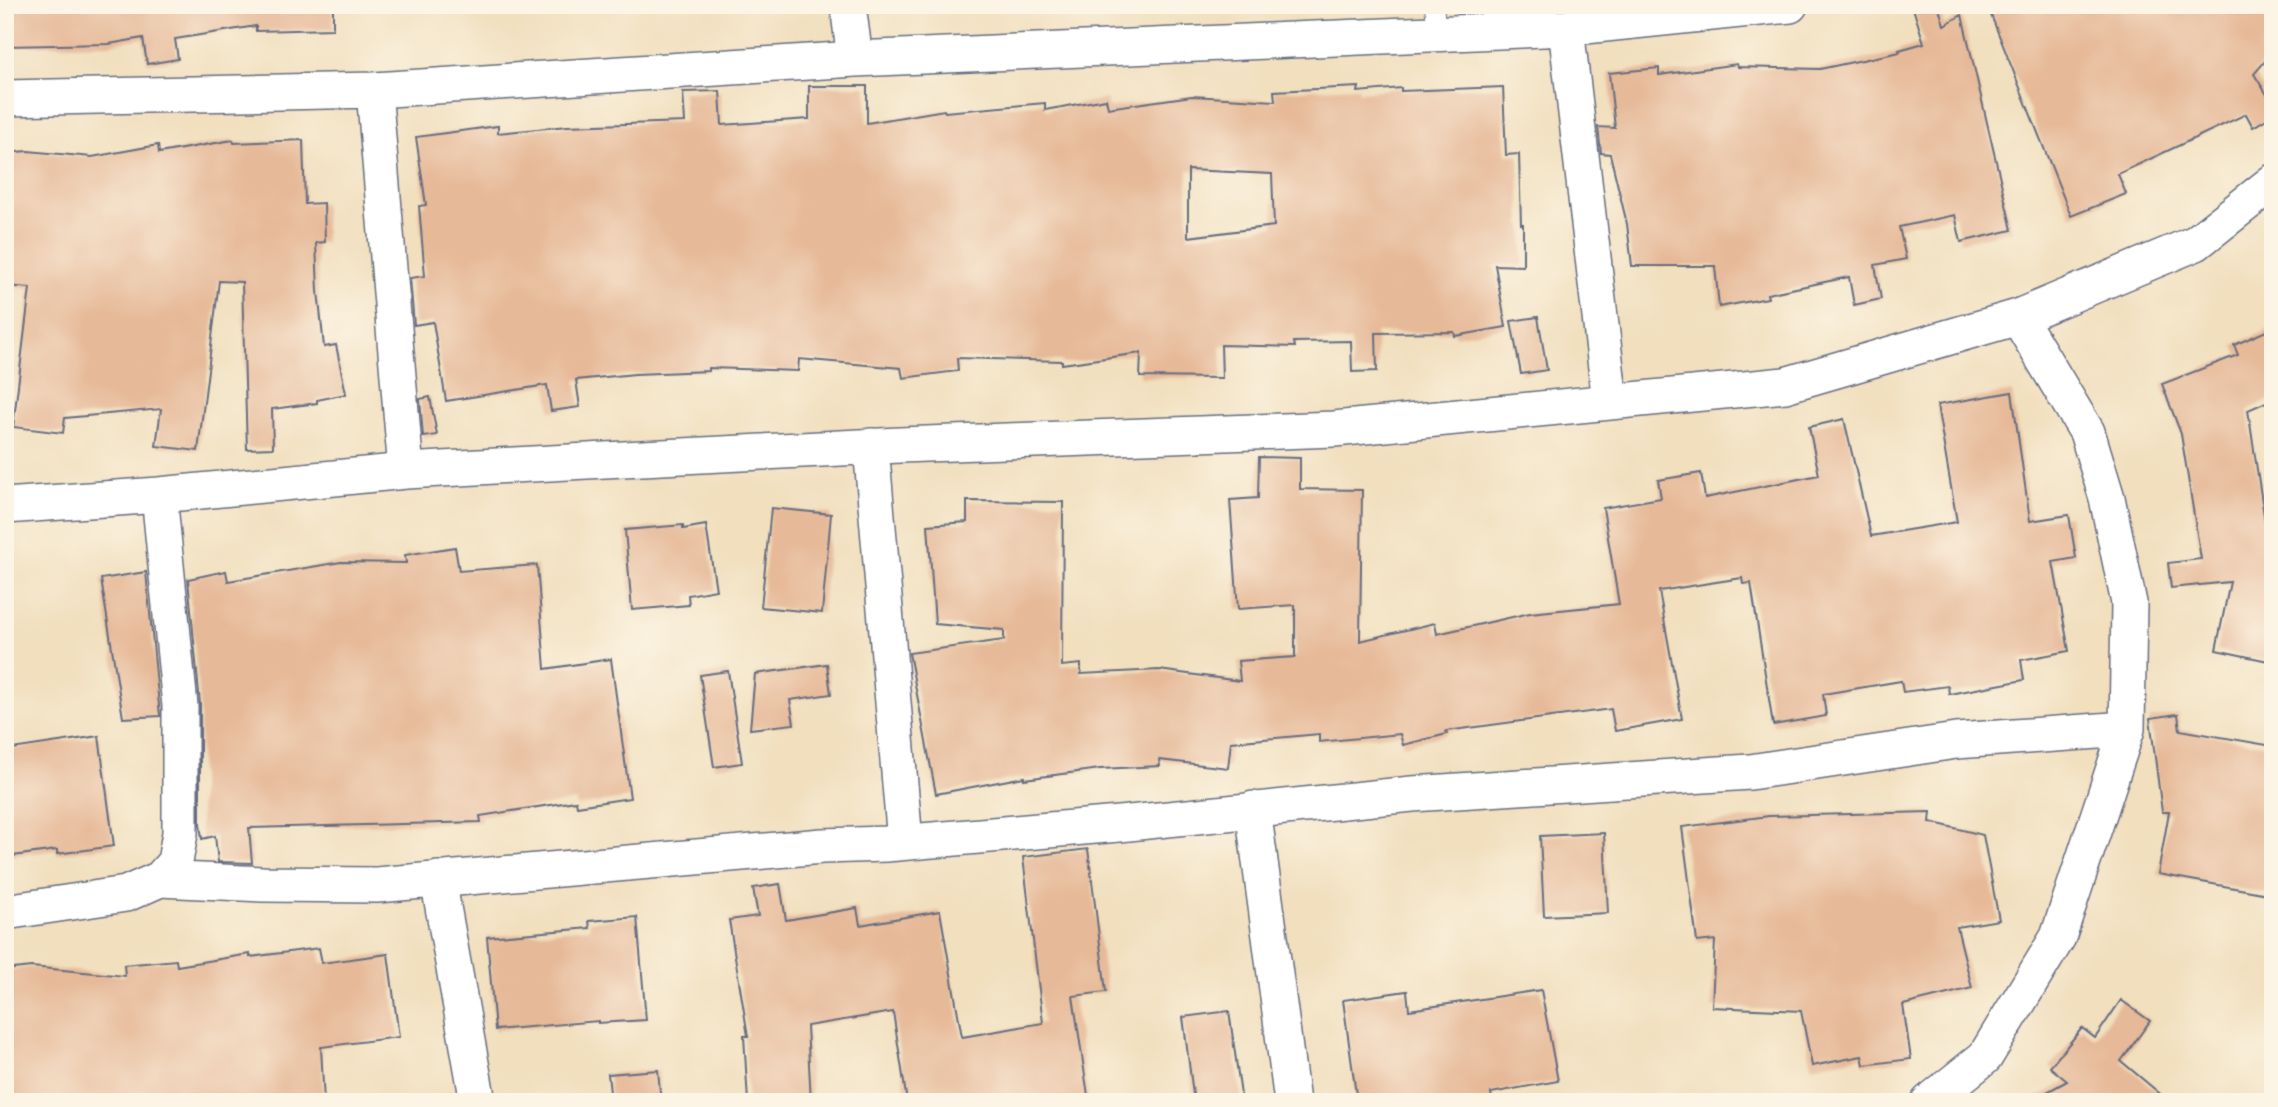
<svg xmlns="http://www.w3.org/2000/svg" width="2278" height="1107" font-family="'Gochi Hand',sans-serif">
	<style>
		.building { fill: #e6b998; fill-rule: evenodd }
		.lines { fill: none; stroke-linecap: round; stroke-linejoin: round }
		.service-casing { stroke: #666d80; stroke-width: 20 }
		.minor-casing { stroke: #666d80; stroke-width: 38 }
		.service { stroke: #fff; stroke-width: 18 }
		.minor { stroke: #fff; stroke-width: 35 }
	</style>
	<rect width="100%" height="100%" fill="#fcf5e5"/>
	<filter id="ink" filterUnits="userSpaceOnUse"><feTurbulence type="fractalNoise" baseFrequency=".0143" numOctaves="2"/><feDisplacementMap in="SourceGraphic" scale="14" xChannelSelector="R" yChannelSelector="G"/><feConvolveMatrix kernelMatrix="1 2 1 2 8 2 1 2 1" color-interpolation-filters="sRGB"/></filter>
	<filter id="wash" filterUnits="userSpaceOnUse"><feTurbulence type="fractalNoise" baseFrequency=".00686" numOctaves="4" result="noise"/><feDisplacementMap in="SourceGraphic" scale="28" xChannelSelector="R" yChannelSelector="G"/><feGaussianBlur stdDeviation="1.57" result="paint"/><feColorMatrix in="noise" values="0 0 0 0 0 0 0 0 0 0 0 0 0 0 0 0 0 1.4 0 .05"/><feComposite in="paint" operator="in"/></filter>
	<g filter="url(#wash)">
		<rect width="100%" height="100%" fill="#f1dfbe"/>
		<g id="blocks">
			<path class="building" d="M 5,5 L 333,5 L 333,29 L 256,31 L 256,26 L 175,39 L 178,59 L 147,64 L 143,38 L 109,44 L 5,46 Z
				M 1912,5 L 1938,5 L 1944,25 L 1962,15 L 2012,230 L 1961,242 L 1955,215 L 1899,227 L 1906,259 L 1875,265 L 1881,299 L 1854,305 L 1849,277 L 1767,294 L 1768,298 L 1719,307 L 1715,266 L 1632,266 L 1627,224 L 1610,154 L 1601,153 L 1598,127 L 1615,128 L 1609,73 L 1659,68 L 1659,75 L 1737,64 L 1738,67 L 1820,69 L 1900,52 L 1899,50 L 1924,43 Z
				M 1987,5 L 2253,5 L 2273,22 L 2273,52 L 2254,74 L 2273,104 L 2273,115 L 2253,127 L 2246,114 L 2118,174 L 2126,194 L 2071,216 Z
				M 809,86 L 867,86 L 867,123 L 944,110 L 945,112 L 1045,103 L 1045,110 L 1106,99 L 1108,108 L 1192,96 L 1275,101 L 1274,91 L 1359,87 L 1358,92 L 1401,88 L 1401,91 L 1503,87 L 1506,155 L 1519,154 L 1521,224 L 1523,224 L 1523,266 L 1495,265 L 1506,327 L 1455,336 L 1454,332 L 1376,333 L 1377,371 L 1352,372 L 1351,341 L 1294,342 L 1295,347 L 1221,345 L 1222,378 L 1140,377 L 1141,353 L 1062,364 L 1062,361 L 957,358 L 958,371 L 903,378 L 901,368 L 799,359 L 798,371 L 709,368 L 709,371 L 635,374 L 576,380 L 580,407 L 551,411 L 547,385 L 446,401 L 433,322 L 414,325 L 410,278 L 425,276 L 419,206 L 426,205 L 416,137 L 498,126 L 498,133 L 567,126 L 685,122 L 683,92 L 720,91 L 722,125 L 809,119 ZM 1188,170 L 1272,174 L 1274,226 L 1188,237 Z
				M 233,140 L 234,143 L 303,140 L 305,204 L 324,203 L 325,242 L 316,243 L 318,291 L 324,347 L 336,345 L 346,394 L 317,400 L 317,403 L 272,409 L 273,448 L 247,449 L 242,282 L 219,281 L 198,451 L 156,446 L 161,409 L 65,418 L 63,433 L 13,427 L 30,288 L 5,286 L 5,153 L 28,151 L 92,157 L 158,145 L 159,153 Z
				M 1538,317 L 1547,370 L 1521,374 L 1511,321 Z
				M 2273,328 L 2273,399 L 2248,410 L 2265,522 L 2273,521 L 2273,662 L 2216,650 L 2230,582 L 2171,588 L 2168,563 L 2201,559 L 2181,434 L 2162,384 L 2238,355 L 2234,345 Z
				M 2012,392 L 2030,521 L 2069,515 L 2076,558 L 2053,562 L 2069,651 L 2021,660 L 2024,680 L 1949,694 L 1948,686 L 1903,692 L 1901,681 L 1823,694 L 1826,716 L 1773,725 L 1751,583 L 1743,584 L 1742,578 L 1659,591 L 1682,719 L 1615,731 L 1611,709 L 1446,731 L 1447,734 L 1403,745 L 1400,734 L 1319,742 L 1319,734 L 1231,742 L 1228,768 L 1159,760 L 1160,766 L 1100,769 L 1024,779 L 1024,777 L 936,794 L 909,653 L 1004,640 L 1004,630 L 935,624 L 928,525 L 967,522 L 967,501 L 1063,502 L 1062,666 L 1081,664 L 1081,674 L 1159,670 L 1240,681 L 1238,661 L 1295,657 L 1295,605 L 1238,609 L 1230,500 L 1258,498 L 1259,457 L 1300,458 L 1300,489 L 1362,490 L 1360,641 L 1435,623 L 1437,634 L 1530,613 L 1619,604 L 1603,508 L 1661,498 L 1658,480 L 1701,473 L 1705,498 L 1819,475 L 1809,427 L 1844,419 L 1871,536 L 1957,522 L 1937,405 Z
				M 430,397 L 437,435 L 423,437 L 420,399 Z
				M 771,508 L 831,514 L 822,613 L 761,607 Z
				M 683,525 L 683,529 L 706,525 L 716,590 L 688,595 L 689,605 L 632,610 L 625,530 Z
				M 455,547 L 459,571 L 537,565 L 545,669 L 611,659 L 630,798 L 577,806 L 576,801 L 480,816 L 481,822 L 249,828 L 252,863 L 218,862 L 215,836 L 202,839 L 200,824 L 200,704 L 188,579 L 226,571 L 228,581 L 341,562 L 406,563 L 405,555 Z
				M 146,572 L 160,716 L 123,718 L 101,579 Z
				M 827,664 L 831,694 L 790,700 L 794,724 L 750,729 L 755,674 Z
				M 728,671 L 742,763 L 714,767 L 700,675 Z
				M 2178,714 L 2180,730 L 2273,746 L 2273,895 L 2158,874 L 2169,812 L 2162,812 L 2150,718 Z
				M 99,736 L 114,846 L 57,854 L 57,850 L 5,857 L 5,750 Z
				M 1931,812 L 1930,822 L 1983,835 L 1999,920 L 1957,927 L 1972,988 L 1903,1005 L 1911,1059 L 1864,1065 L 1862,1056 L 1812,1066 L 1801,1011 L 1712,1007 L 1715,940 L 1697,942 L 1682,827 L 1769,816 Z
				M 1604,833 L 1608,913 L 1544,916 L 1540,836 Z
				M 1088,849 L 1106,992 L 1073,996 L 1089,1102 L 907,1102 L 893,1012 L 807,1026 L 811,1102 L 748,1102 L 744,1036 L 748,1036 L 729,920 L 758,916 L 753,888 L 780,884 L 786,920 L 857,908 L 860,925 L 940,911 L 962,1037 L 1043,1023 L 1023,857 Z
				M 637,917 L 646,1020 L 598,1023 L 598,1021 L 495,1030 L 487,937 L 590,928 L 589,921 Z
				M 319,948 L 322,963 L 388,954 L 399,1037 L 321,1047 L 324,1102 L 5,1102 L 5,970 L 31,967 L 125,976 L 124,965 L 176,960 L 177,966 L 250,954 L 250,957 Z
				M 1541,990 L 1558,1081 L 1491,1093 L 1492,1100 L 1476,1102 L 1357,1102 L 1343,1000 L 1407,991 L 1409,1010 Z
				M 2121,1000 L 2150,1021 L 2121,1061 L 2170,1102 L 2029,1102 L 2067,1081 L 2050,1067 L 2082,1028 L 2095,1038 Z
				M 1229,1011 L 1242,1102 L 1194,1102 L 1183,1017 Z
				M 658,1070 L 661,1102 L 611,1102 L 608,1074 Z"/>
		</g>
	</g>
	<g filter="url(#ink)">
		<use href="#blocks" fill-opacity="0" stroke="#666d80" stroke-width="2"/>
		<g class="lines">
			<defs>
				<path id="service" d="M 1434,5 L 1437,33"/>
				<path id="minor" d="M 848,5 L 855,59
					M 1566,28 L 1610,402
					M 374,90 L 406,471
					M 5,98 L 374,90 L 855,59 L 1566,28 L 1790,5
					M 871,446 L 905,842
					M 5,506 L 159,495 L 406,471 L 642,458 L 900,445 L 1334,429 L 1785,385 L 2018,317 L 2196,243 L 2273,182
					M 1253,809 L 1292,1102
					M 160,879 L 263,884 L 377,885 L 822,846 L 886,844 L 1119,824 L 1412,794 L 1750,772 L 1956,741 L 2127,729
					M 438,879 L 478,1102
					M 5,912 L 126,894 L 160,879 L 175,862 L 180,833 L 180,706 L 159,495
					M 1929,1102 L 1985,1057 L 2058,937 L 2127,729 L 2129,603 L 2107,498 L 2087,432 L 2018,317"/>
			</defs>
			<use href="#service" class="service-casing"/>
			<use href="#minor" class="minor-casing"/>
			<use href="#service" class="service"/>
			<use href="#minor" class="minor"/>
		</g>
	</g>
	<rect width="2278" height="1107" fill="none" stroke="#fcf5e5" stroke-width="28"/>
</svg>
